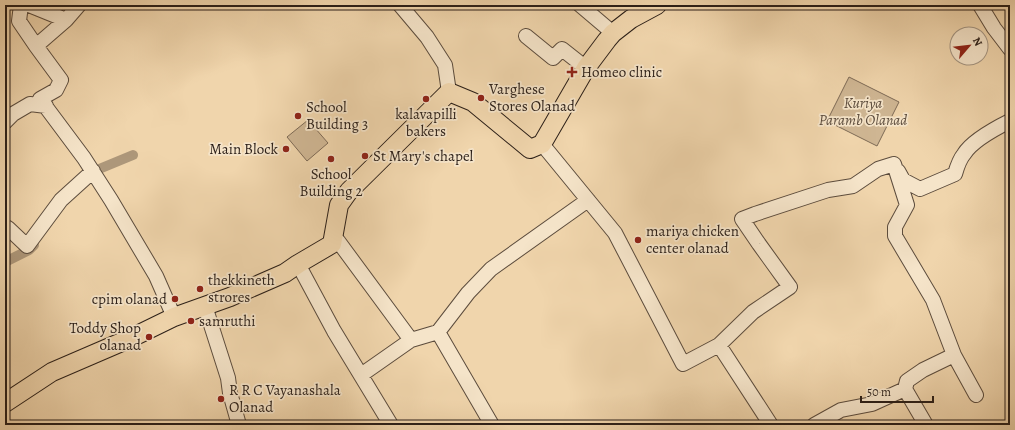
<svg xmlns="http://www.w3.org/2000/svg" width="1015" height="430" font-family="Alegreya,serif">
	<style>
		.green { fill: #cfb693; stroke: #7d6a56 }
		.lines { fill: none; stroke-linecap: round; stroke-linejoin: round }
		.canal { stroke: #ad977a; stroke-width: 10 }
		.minor-casing { stroke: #5c4c3d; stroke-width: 16 }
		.major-casing { stroke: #2b1f18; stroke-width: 20 }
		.minor { stroke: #f5e4c9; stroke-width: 14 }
		.major { stroke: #f0d5ac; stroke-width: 18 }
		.poi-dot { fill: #8f2418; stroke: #f5e4c9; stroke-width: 1.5 }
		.labels { text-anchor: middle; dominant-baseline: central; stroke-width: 3.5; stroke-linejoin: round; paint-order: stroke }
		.poi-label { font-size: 15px; fill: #2b1f18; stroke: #f5e4c9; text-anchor: start }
		.park-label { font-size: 15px; font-style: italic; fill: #5c4c3d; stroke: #f5e4c9 }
	</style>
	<rect width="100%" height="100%" fill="#f0d5ac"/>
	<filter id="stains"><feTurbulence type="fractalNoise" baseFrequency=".005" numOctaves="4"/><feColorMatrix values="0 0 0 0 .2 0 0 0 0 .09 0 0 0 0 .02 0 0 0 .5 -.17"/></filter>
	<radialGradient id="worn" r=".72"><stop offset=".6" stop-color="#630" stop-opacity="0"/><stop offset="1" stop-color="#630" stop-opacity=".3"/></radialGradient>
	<path class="green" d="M 849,77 L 899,102 L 877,146 L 827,121 Z
		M 308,120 L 328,143 L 307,161 L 287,137 Z"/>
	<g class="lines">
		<path class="canal" d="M 87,174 L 133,155
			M 5,262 L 29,250 L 34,245"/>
		<defs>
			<path id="minor" d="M 21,5 L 19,21 L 36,46 L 61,80 L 56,90 L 40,99 L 84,158 L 111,200 L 156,276 L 174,317
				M 29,5 L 66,20 L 79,5
				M 400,5 L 427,37 L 445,65 L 449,92
				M 580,5 L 613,33
				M 980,5 L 994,28 L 1010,49
				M 526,36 L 553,58 L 562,49 L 586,68
				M 36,46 L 66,20
				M 5,122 L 13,114 L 30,104 L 46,106
				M 542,144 L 615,233 L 683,364 L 719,345 L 771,425
				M 894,164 L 907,205 L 895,227 L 895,236 L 933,300 L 954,355 L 923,370 L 907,381 L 905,389 L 926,425
				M 898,171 L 903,180 L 920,189 L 955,174 C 957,167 959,160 964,154 C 972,141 996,128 1010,121
				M 5,231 L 8,228 L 27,246 L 61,200 L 93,171
				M 332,244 L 338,241 L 411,340
				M 298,264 L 334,331 L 391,425
				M 205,306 L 228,378 L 230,393 L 239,425
				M 438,332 L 492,425
				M 719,345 L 753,312 L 790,287 L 759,244 L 742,219 L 755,214 L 828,190 L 853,186 L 878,169 L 894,164
				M 954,355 L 976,395
				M 361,375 L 411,340 L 438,332 L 468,293 L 491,269 L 588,200
				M 814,425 L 841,410 L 872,404 L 905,389"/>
			<path id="major" d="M 5,403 L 52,372 L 131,338 L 174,317 L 230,297 L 285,273 L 298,264 L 332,244 L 339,205 L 349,191 L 449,92 L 473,102 L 530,149 L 542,144 L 586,68 L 607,40 L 613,33 L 631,19 L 657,5"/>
		</defs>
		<use href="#minor" class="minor-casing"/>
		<use href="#major" class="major-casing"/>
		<use href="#minor" class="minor"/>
		<use href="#major" class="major"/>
	</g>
	<g class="poi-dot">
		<path d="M570 66h4v4h4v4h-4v4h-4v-4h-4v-4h4z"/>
		<circle cx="481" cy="98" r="4"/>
		<circle cx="426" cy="99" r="4"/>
		<circle cx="298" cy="116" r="4"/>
		<circle cx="286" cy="149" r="4"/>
		<circle cx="365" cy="156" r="4"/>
		<circle cx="331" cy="159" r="4"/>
		<circle cx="638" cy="240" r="4"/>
		<circle cx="200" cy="289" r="4"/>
		<circle cx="175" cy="299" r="4"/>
		<circle cx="191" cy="321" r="4"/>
		<circle cx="149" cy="337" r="4"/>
		<circle cx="221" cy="399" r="4"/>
	</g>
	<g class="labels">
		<g class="poi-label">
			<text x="581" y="72">Homeo clinic</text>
			<text x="489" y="89">Varghese<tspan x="489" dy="17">Stores Olanad</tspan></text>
			<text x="306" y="107">School<tspan x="306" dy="17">Building 3</tspan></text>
			<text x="426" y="114" text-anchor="middle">kalavapilli<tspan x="426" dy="17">bakers</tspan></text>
			<text x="278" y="149" text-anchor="end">Main Block</text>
			<text x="373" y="156">St Mary's chapel</text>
			<text x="331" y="174" text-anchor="middle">School<tspan x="331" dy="17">Building 2</tspan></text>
			<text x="646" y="231">mariya chicken<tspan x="646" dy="17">center olanad</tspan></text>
			<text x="208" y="280">thekkineth<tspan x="208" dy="17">strores</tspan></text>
			<text x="167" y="299" text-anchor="end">cpim olanad</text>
			<text x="199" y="321">samruthi</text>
			<text x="141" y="328" text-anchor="end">Toddy Shop<tspan x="141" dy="17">olanad</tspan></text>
			<text x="229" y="390">R R C Vayanashala<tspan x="229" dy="17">Olanad</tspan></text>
		</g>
		<g class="park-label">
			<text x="863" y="103">Kuriya<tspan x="863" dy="17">Paramb Olanad</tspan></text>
		</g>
	</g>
	<rect width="1015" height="430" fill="none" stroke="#f0d5ac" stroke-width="20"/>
	<rect x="6" y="6" width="1003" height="418" fill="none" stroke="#2b1f18" stroke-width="2"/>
	<rect x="10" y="10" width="995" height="410" fill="none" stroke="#2b1f18"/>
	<g transform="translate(969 46) rotate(62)"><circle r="19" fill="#f5e4c9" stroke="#a49582"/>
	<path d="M0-3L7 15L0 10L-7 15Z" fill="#8f2418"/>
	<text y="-6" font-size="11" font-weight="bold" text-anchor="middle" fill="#2b1f18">N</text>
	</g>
	<path d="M861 396v6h72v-6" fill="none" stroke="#2b1f18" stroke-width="2"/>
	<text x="867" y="396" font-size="12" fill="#2b1f18" stroke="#f5e4c9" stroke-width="3" paint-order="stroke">50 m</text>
	<rect width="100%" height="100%" filter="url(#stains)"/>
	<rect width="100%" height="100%" fill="url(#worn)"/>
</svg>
